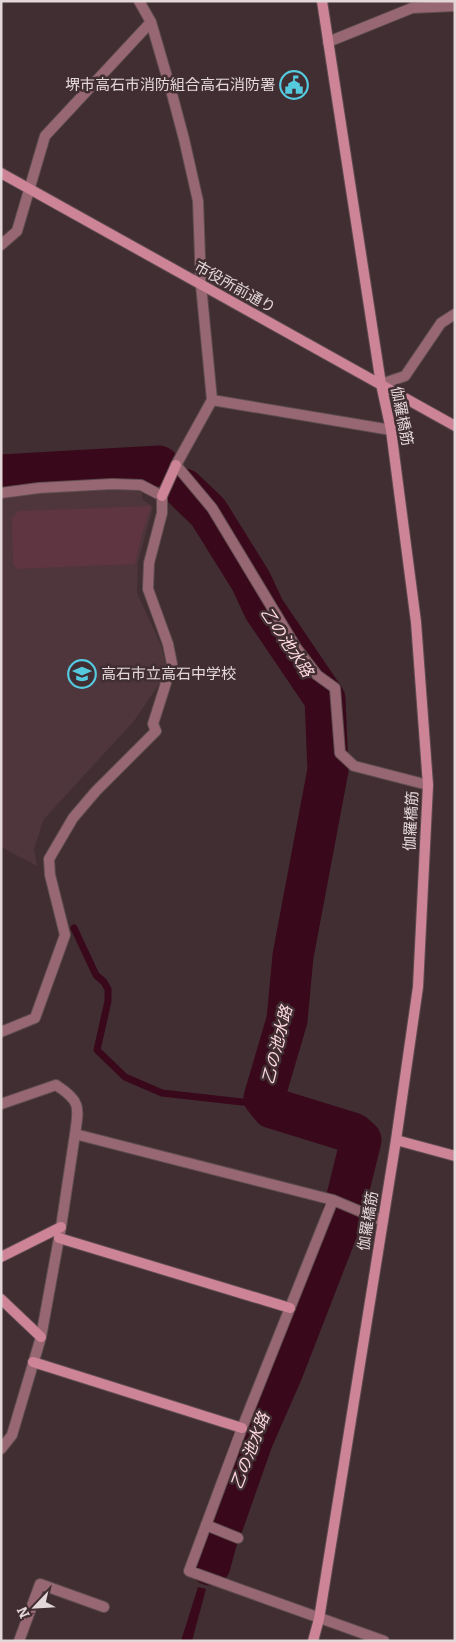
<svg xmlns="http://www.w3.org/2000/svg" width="456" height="1642" font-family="Bitter,'Noto Sans JP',serif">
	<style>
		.built { fill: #4f353c }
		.green { fill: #5e3540 }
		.water { fill: #39081a }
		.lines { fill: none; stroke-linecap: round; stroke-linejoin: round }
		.stream { stroke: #39081a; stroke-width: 7 }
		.river { stroke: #39081a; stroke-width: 41 }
		.lane-casing { stroke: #5e4c50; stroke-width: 12 }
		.street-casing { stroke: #5e4c50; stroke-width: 12 }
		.secondary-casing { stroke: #5e4c50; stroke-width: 12 }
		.lane { stroke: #976873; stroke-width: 10 }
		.street { stroke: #976873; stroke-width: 10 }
		.secondary { stroke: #ce8497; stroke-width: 10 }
		.labels { text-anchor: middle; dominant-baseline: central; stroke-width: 5; stroke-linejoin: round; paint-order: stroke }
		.poi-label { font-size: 15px; fill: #e3d7d9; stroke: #412e32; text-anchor: end }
		.street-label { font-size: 15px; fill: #e3d7d9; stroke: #412e32 }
		.water-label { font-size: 16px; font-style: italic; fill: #ffd9e1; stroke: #412e32 }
	</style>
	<rect width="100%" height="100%" fill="#412e32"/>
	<path class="built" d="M 142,471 L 142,499 L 153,507 L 138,562 L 137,593 L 161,645 L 166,666 L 160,683 L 134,721 L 44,819 L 34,849 L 37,866 L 1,847 L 1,480 Z"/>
	<path class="green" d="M 151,506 L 142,534 L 135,564 L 17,569 L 13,564 L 12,517 L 19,511 Z"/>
	<path class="water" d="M 198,1587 L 206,1589 L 192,1641 L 181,1641 Z"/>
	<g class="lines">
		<path class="stream" d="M 74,928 L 96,975 L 104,982 L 108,989 L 108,1001 L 97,1050 L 125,1077 L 162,1093 L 251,1103 L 264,1098"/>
		<path class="river" d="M 1,475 L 159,466
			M 184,489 L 208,512 L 251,581 L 264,609 L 325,699 L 328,770 L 293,956 L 287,1020 L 264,1098 L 272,1108 L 353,1133 L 361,1140 L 341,1221 L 282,1373 L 253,1439 L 222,1527
			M 210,1565 L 218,1536"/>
		<defs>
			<path id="lane" d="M 1,493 L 39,488 L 112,484 L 141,485 L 162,496
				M 206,1525 L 238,1538"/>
			<path id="street" d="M 139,1 L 151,22 L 172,94 L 184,139 L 198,201 L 201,285 L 212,400 L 176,465 L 212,508 L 297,649 L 317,675 L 335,688 L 340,753 L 354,766 L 428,785
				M 328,42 L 412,8 L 455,6
				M 1,245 L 17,231 L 45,136 L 151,22
				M 381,384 L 405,376 L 441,323 L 455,314
				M 212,400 L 391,430
				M 1,1032 L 35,1018 L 65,935 L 50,875 L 49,859 L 73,818 L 96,791 L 156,731 L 153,724 L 172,664 L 168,644 L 148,589 L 149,563 L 162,513 L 162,496
				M 1,1104 L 56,1085 C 81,1101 79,1107 75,1134
				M 333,1200 L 242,1428 L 189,1571 L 384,1641
				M 1,1449 L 12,1435 L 41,1337 L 61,1227 L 75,1134 L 333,1200 L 383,1221
				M 19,1641 L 40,1584 L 104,1607"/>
			<path id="secondary" d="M 1,173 L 455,426
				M 162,496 L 176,465
				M 396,1140 L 455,1156
				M 59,1238 L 290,1308
				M 1,1257 L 61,1227
				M 1,1299 L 41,1337
				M 33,1362 L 242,1428
				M 313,1641 L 319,1619 L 396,1140 L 418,987 L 428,785 L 416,622 L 391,430 L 381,384 L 322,1"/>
		</defs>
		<use href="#lane" class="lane-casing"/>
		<use href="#street" class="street-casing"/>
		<use href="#secondary" class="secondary-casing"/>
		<use href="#lane" class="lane"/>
		<use href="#street" class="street"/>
		<use href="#secondary" class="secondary"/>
	</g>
	<defs>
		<symbol id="civic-ring" viewBox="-11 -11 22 22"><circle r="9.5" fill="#412e32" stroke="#55cadf" stroke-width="1.5"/><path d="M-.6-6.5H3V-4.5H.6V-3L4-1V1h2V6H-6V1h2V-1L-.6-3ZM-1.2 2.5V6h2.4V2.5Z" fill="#55cadf"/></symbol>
		<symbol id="school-ring" viewBox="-11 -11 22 22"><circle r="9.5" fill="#412e32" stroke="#55cadf" stroke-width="1.5"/><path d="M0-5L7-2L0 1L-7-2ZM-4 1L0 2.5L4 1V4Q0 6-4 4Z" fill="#55cadf"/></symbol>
	</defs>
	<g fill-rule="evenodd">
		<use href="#civic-ring" x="278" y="69" width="32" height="32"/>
		<use href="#school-ring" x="66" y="658" width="32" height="32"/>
	</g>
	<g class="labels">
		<g class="poi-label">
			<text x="275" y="85">堺市高石市消防組合高石消防署</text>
			<text x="101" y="674" text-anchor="start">高石市立高石中学校</text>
		</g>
		<g class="street-label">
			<text transform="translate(235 287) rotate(29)">市役所前通り</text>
			<text transform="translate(402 416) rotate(79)">伽羅橋筋</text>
			<text transform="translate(411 821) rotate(-87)">伽羅橋筋</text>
			<text transform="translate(368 1221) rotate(-81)">伽羅橋筋</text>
		</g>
		<g class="water-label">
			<text transform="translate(287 642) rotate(56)">乙の池水路</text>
			<text transform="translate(277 1045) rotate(-76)">乙の池水路</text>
			<text transform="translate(250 1451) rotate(-69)">乙の池水路</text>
		</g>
	</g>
	<rect width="456" height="1642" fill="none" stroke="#e3d7d9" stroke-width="5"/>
	<g transform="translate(35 1607) rotate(245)" stroke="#412e32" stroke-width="4" paint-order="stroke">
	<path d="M0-4L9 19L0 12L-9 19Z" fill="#e3d7d9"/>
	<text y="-8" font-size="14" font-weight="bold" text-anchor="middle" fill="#e3d7d9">N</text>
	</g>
</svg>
